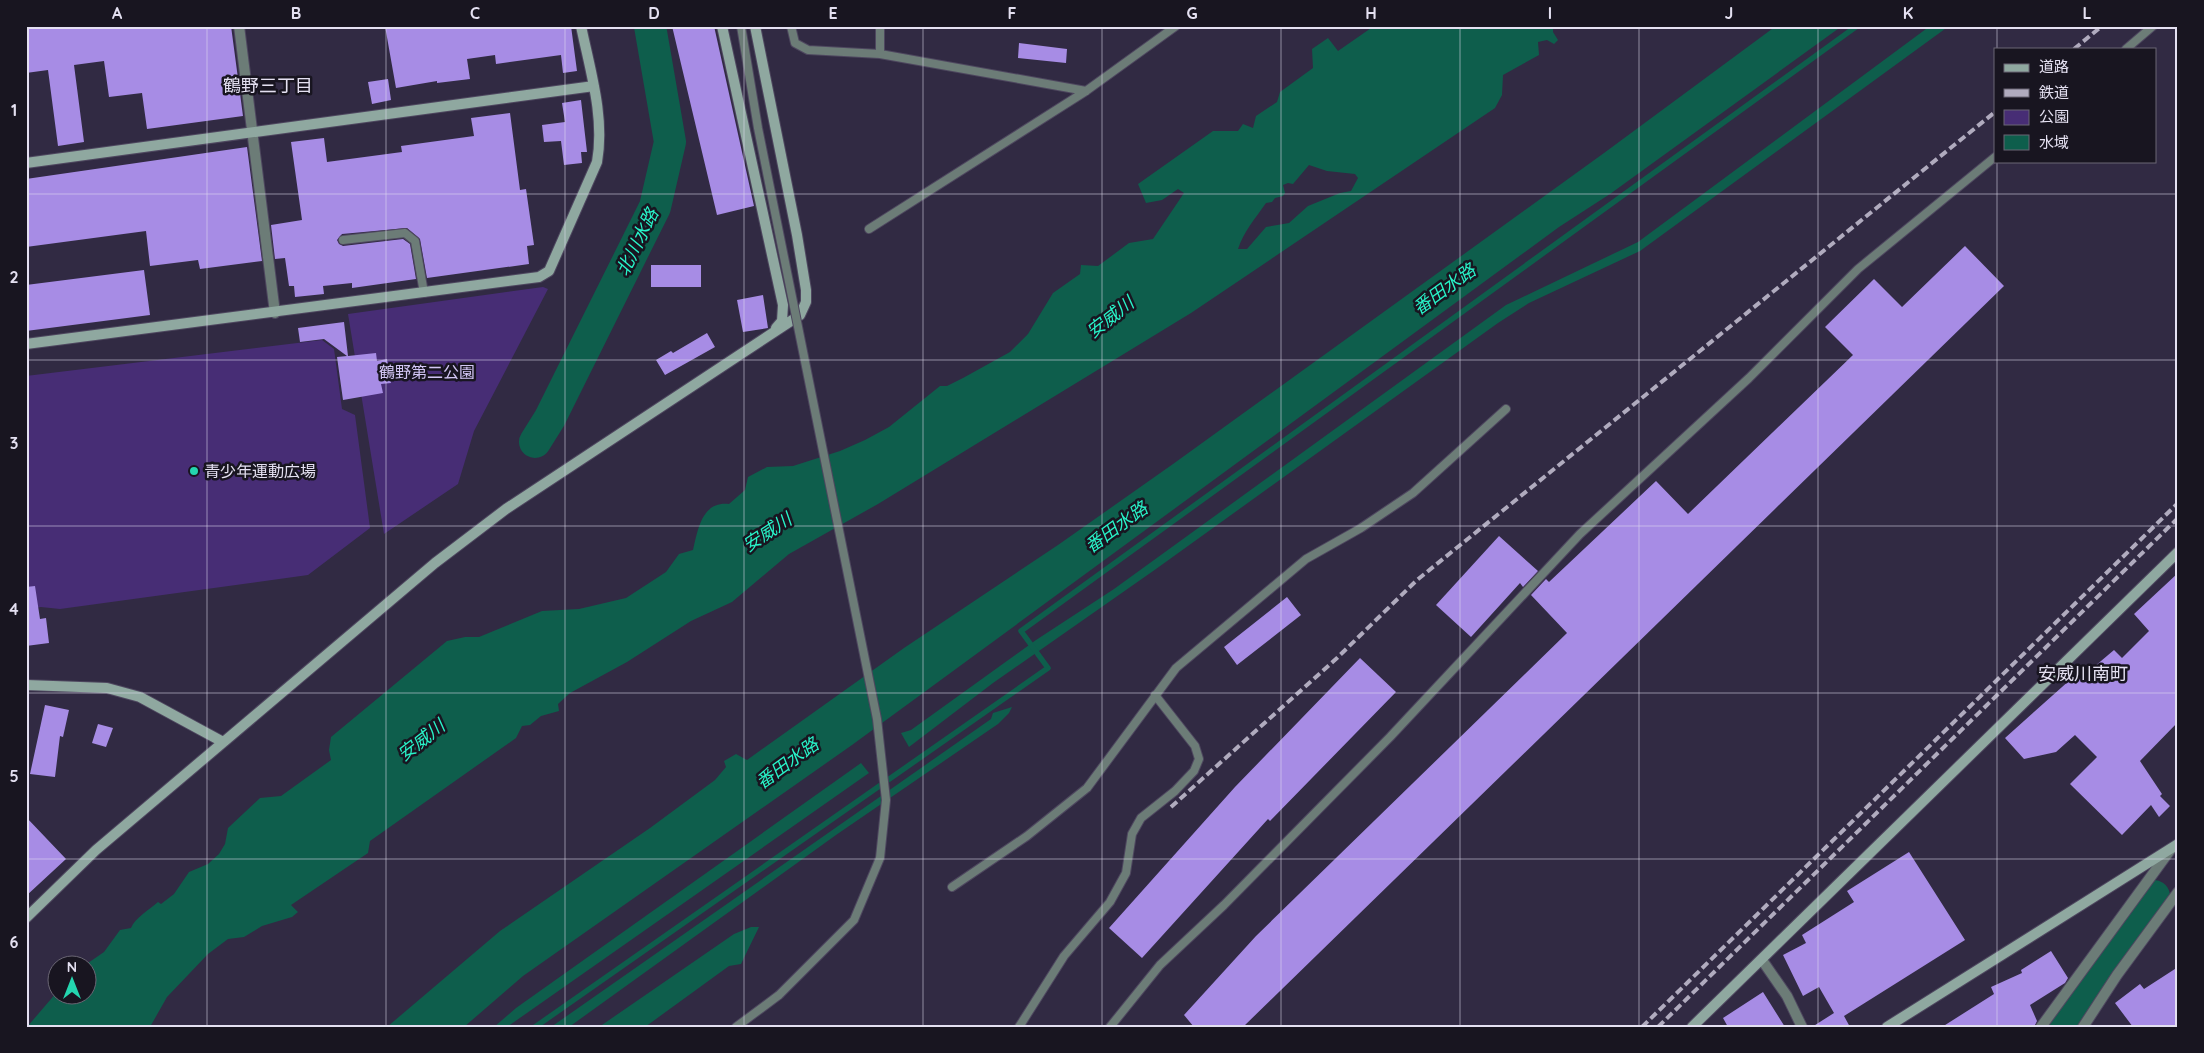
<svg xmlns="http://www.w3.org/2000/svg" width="2204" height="1053" font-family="Quicksand,'Noto Sans JP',sans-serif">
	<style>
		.green { fill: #472d75 }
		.water { fill: #0e5e4c; fill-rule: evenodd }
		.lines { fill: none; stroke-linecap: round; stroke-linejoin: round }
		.stream { stroke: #0e5e4c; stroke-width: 5.5 }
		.river { stroke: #0e5e4c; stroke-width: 32 }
		.building { fill: #a78ce5 }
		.lane-casing { stroke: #4e475f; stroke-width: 10 }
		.street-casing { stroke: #4e475f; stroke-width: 12 }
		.secondary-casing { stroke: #4e475f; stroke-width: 12 }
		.lane { stroke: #6c7c77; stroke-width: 8 }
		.street { stroke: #6c7c77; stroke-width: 10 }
		.secondary { stroke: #8fa8a0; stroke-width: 10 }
		.rail { stroke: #b0abbe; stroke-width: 4; stroke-dasharray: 8 4; stroke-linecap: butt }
		.lane-bridge-casing { stroke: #4e475f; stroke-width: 10; stroke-linecap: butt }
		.lane-bridge { stroke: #6c7c77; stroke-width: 8 }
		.grid { fill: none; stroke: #e4e0f1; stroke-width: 1; stroke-opacity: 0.55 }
		.poi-dot { fill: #24d5af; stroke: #181520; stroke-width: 2 }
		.labels { text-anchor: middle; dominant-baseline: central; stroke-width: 5; stroke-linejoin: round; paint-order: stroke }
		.park-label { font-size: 16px; fill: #d2c6f4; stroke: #181520 }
		.poi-label { font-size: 16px; fill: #e4e0f1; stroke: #181520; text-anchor: start }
		.neighbourhood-label { font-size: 18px; fill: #e4e0f1; stroke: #181520 }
		.water-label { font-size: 18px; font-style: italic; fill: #28f3c8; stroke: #181520 }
		.neatline { fill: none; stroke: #e4e0f1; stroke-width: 2 }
		.grid-label { font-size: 16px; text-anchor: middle; font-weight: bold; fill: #e4e0f1 }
	</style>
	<rect width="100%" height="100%" fill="#312a43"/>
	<path class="green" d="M 543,287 L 548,289 L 474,431 L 458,484 L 384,534 L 348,314 Z
		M 322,340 L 334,349 L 342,409 L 355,415 L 370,528 L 308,575 L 60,609 L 41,607 L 26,609 L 26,376 Z"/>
	<path class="water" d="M 1374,26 L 1521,26 L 1526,29 L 1529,26 L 1553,26 L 1553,32 L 1558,40 L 1554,44 L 1547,40 L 1538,42 L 1539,55 L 1503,75 L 1502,95 L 1495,108 L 1191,313 L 878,504 L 789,554 L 732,602 L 691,621 L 627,662 L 570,693 L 558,704 L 559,711 L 541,716 L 530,725 L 522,726 L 516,738 L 370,841 L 368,853 L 291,905 L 298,912 L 292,917 L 262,926 L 244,937 L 228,939 L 208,954 L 167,997 L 150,1027 L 27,1027 L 57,992 L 58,996 L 88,996 L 88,963 L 104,952 L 120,930 L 131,928 C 135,918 149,910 158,902 L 161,904 L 174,894 L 189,872 L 208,864 L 219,854 L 225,844 L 228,828 L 260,798 L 281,796 L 331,760 L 329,750 L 331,737 L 447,641 L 465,637 L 479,637 L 542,611 L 579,609 L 626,598 L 666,572 L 679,554 L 693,550 C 698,529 702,501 729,504 L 745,490 L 748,477 L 767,467 L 793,466 L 840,451 L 865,440 L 889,427 L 940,386 L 947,386 L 963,378 L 1010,352 L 1028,334 L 1053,293 L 1080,274 L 1081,265 L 1098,266 L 1129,243 L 1153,239 L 1184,193 L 1178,189 L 1162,200 L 1146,203 L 1138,184 L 1213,131 L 1238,131 L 1243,124 L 1253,128 L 1256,116 L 1277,102 L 1280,92 L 1313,68 L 1312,49 L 1328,38 L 1338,51 ZM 1309,165 L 1327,171 L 1355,174 L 1358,178 L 1351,191 L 1340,193 L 1308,206 L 1289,223 L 1266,227 L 1247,249 L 1238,249 C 1244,231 1255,219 1266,203 L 1272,202 L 1275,198 L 1283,196 L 1285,193 L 1283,185 L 1288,183 L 1293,184 Z
		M 1776,26 L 1842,26 L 1610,194 L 1559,227 L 852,745 L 523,976 L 464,1027 L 387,1027 L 500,931 L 650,828 L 715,780 L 726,767 L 724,761 L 736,754 L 747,760 L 904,648 L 1058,545 L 1173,464 L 1604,153 Z
		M 1930,26 L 1949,26 L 1640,251 L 1529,303 L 1498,323 L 1156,569 L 993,683 L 909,747 L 901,733 L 911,730 L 1036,640 L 1114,589 L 1506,305 L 1638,242 Z
		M 1012,707 L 1009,713 L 998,724 L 836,835 L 569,1027 L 551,1027 L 991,719 L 993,713 Z
		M 861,763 L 869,773 L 507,1027 L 494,1027 L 516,1008 Z
		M 751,927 L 759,927 L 741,964 L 729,966 L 645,1027 L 599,1027 L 734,934 Z"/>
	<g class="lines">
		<path class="stream" d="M 535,1027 L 1048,668 L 1021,631 L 1857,26"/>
		<path class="river" d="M 535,442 L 550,418 L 655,207 L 670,142 L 650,26
			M 2062,1027 L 2154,896"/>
	</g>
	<path class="building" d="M 26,26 L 231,26 L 243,116 L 147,129 L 142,93 L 109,97 L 104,61 L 74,65 L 84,142 L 58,146 L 48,70 L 26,73 Z
		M 385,26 L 571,26 L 577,71 L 563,73 L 561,55 L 496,64 L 495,55 L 467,59 L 470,79 L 437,83 L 437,81 L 396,88 Z
		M 672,26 L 714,26 L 754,206 L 717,215 Z
		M 1019,43 L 1067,49 L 1066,63 L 1018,58 Z
		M 388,79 L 391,100 L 372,104 L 368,82 Z
		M 581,100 L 587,152 L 581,152 L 582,163 L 564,165 L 561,141 L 544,142 L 542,125 L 565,122 L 562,103 Z
		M 510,113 L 520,190 L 526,189 L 534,245 L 527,246 L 529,264 L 427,278 L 420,239 L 407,228 L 342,234 L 337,240 L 339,244 L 343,246 L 403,239 L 410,244 L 416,279 L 352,288 L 352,283 L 323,286 L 324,294 L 295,297 L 294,286 L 289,286 L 285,258 L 275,259 L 271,225 L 302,220 L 291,142 L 324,138 L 327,162 L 402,152 L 401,146 L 474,136 L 471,118 Z
		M 247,147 L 262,261 L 200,269 L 198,260 L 150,266 L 146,231 L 26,247 L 26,179 Z
		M 1965,246 L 2004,286 L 1243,1027 L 1194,1027 L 1184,1015 L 1256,936 L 1567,633 L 1531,595 L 1546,579 L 1549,582 L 1656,481 L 1688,514 L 1853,355 L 1825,327 L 1874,279 L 1902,307 Z
		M 651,265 L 701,265 L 701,287 L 651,287 Z
		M 144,270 L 150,315 L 26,331 L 26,285 Z
		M 763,295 L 768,328 L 743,332 L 737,300 Z
		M 344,322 L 348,356 L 376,353 L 377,361 L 387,359 L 391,383 L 381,384 L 383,393 L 343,400 L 337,357 L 347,356 L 324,339 L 300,342 L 298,328 Z
		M 707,333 L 715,347 L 665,375 L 656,360 L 671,351 L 673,353 Z
		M 1499,536 L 1538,571 L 1523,587 L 1520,583 L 1471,637 L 1436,605 Z
		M 2178,573 L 2178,722 L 2140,761 L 2162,794 L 2160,796 L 2170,806 L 2159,817 L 2151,805 L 2122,835 L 2070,784 L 2097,757 L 2075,735 L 2056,752 L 2024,759 L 2005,738 L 2071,679 L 2075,683 L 2114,650 L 2122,658 L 2149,631 L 2134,614 Z
		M 35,586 L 40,619 L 46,618 L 49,643 L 26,646 L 26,587 Z
		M 1287,597 L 1301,615 L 1237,665 L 1224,647 Z
		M 1360,658 L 1396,692 L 1270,821 L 1268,819 L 1142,958 L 1109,928 L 1235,787 Z
		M 45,705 L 69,710 L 63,737 L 60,736 L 55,777 L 30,774 Z
		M 98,724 L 113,728 L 106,747 L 92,743 Z
		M 26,817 L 66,859 L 26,896 Z
		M 1909,852 L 1965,940 L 1844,1016 L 1850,1027 L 1812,1027 L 1834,1013 L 1819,987 L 1803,996 L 1783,955 L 1806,943 L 1802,935 L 1854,902 L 1847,891 Z
		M 2051,951 L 2068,978 L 2065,983 L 2030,1005 L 2037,1021 L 2034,1027 L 1942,1027 L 1994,994 L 1991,987 L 2022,973 L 2021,970 Z
		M 2178,967 L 2178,1027 L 2133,1027 L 2115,1003 L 2140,984 L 2144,989 Z
		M 1763,992 L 1785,1027 L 1728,1027 L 1723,1018 Z"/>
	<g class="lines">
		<defs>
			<path id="lane" d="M 791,26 L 795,43 L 808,50 L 880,54 L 880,26
				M 2126,49 L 2153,26
				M 880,54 L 1086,91
				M 869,229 L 1086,91 L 1176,26
				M 343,240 L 405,233 L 415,241 L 424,293
				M 952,887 L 1027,836 L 1087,788 L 1176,668 L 1306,559 L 1361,528 L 1413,493 L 1506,409
				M 736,1027 L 779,995
				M 1019,1027 L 1064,956 L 1110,902 L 1126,873 L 1132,834 L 1141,818 L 1175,791 L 1194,771 L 1199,759 L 1195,746 L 1155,695
				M 1110,1027 L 1160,965 L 1224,905 L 1390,737 L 1580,534 L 1749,378 L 1858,269 L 1995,157"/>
			<path id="street" d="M 239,26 L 275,313
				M 1762,960 L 1787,996 L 1802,1027
				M 2041,1027 L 2171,849
				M 2083,1027 L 2117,975 L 2178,892"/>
			<path id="secondary" d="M 722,26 L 783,305 L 782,321 L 776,328
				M 26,163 L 594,86
				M 26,344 L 539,277 L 549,271 L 597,162 C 605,117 590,70 581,26
				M 26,685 L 107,688 L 140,697 L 223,742
				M 26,918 L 96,850 L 435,563 L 506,509 L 800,315 L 806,302 L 806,290 L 797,235 L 755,26
				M 1692,1027 L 2178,552
				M 1887,1027 L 2178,844"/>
		</defs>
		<use href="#lane" class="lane-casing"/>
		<use href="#street" class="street-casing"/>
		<use href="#secondary" class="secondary-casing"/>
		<use href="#lane" class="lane"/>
		<use href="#street" class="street"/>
		<use href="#secondary" class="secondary"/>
		<path class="rail" d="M 2074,49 L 2102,26
			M 1171,807 L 1337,658 L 1417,580 L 1995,112
			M 1642,1027 L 2178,503
			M 1658,1027 L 2178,518"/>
		<defs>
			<path id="lane-bridge" d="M 741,26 L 758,128 L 877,719 L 886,800 L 880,858 L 854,920 L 779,995"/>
		</defs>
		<use href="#lane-bridge" class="lane-bridge-casing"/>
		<use href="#lane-bridge" class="lane-bridge"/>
	</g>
	<path class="grid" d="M 207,26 L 207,1027M 386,26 L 386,1027M 565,26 L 565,1027M 744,26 L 744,1027M 923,26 L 923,1027M 1102,26 L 1102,1027M 1281,26 L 1281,1027M 1460,26 L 1460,1027M 1639,26 L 1639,1027M 1818,26 L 1818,1027M 1997,26 L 1997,49M 1997,161 L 1997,1027M 26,194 L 2178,194M 26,360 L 2178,360M 26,526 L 2178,526M 26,693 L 2178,693M 26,859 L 2178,859"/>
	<circle class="poi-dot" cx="194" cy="471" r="5"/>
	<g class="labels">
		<g class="park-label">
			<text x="427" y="372">鶴野第二公園</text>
		</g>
		<g class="poi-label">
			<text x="204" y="471">青少年運動広場</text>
		</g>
		<g class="neighbourhood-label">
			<text x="268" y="85">鶴野三丁目</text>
			<text x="2083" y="673">安威川南町</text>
		</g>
		<g class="water-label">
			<text transform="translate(637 242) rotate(-64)">北川水路</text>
			<text transform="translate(1444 289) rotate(-36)">番田水路</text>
			<text transform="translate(1110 317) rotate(-38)">安威川</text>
			<text transform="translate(1116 527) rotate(-36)">番田水路</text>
			<text transform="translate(767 532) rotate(-33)">安威川</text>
			<text transform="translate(421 740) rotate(-38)">安威川</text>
			<text transform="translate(787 763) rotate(-36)">番田水路</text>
		</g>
	</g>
	<rect width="2204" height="1053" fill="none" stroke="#181520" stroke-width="55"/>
	<rect x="1994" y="48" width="162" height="115" fill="#181520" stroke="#6a6674"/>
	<rect x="2004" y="64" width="25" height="8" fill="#8fa8a0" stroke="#6a6674"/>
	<text x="2039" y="72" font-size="15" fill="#e4e0f1">道路</text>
	<rect x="2004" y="89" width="25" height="8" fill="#b0abbe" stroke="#6a6674"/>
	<text x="2039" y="98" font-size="15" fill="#e4e0f1">鉄道</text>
	<rect x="2004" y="110" width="25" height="15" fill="#472d75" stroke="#6a6674"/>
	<text x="2039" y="122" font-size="15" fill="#e4e0f1">公園</text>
	<rect x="2004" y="135" width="25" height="15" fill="#0e5e4c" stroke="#6a6674"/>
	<text x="2039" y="148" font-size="15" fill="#e4e0f1">水域</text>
	<g transform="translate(72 980)"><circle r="24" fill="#181520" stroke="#6a6674"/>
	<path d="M0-4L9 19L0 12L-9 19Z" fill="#24d5af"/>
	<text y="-8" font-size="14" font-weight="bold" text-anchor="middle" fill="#e4e0f1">N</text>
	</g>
	<rect x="28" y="28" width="2148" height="998" class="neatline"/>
	<g class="grid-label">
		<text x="117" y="19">A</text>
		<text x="296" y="19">B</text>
		<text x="475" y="19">C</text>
		<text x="654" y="19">D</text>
		<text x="833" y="19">E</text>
		<text x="1012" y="19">F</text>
		<text x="1192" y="19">G</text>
		<text x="1371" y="19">H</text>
		<text x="1550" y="19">I</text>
		<text x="1729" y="19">J</text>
		<text x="1908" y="19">K</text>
		<text x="2087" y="19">L</text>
		<text x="14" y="116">1</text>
		<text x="14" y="283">2</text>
		<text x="14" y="449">3</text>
		<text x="14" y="615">4</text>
		<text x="14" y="782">5</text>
		<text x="14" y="948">6</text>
	</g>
</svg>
